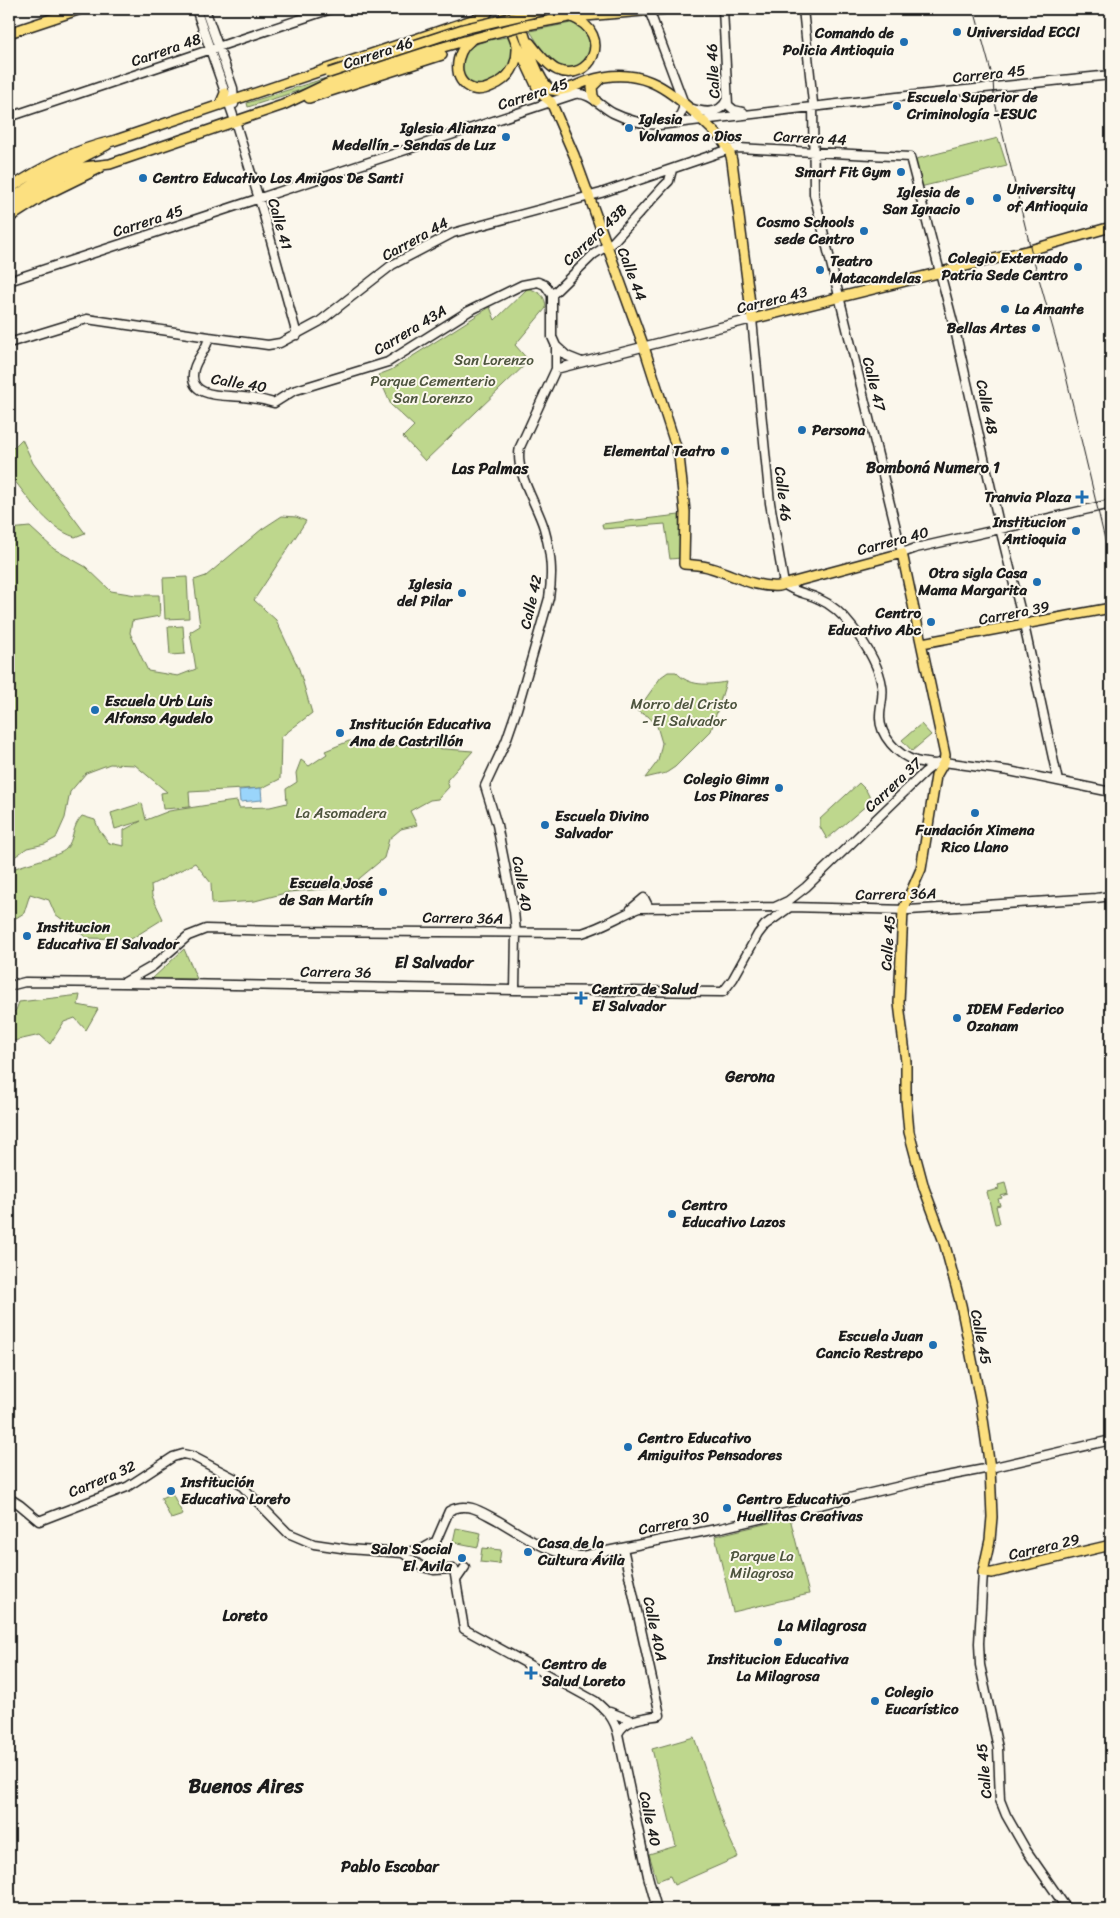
<svg xmlns="http://www.w3.org/2000/svg" width="1120" height="1918" font-family="Sriracha,sans-serif">
	<style>
		.green { fill: #bed78d; stroke: #6d7a54 }
		.water { fill: #9ad5fb; stroke: #688ba2 }
		.lines { fill: none; stroke-linecap: round; stroke-linejoin: round }
		.minor-casing { stroke: #1c1c1c; stroke-width: 11 }
		.major-casing { stroke: #1c1c1c; stroke-width: 12 }
		.minor { stroke: #fbf7ec; stroke-width: 8 }
		.major { stroke: #fce080; stroke-width: 9 }
		.tram { stroke: #1c1c1c; stroke-width: 1 }
		.major-bridge-casing { stroke: #1c1c1c; stroke-width: 12; stroke-linecap: butt }
		.major-bridge { stroke: #fce080; stroke-width: 9 }
		.poi-dot { fill: #1f6fb2; stroke: #fbf7ec; stroke-width: 2 }
		.labels { text-anchor: middle; dominant-baseline: central; stroke-width: 4; stroke-linejoin: round; paint-order: stroke }
		.poi-label { font-size: 15px; font-weight: bold; fill: #1c1c1c; stroke: #fbf7ec; text-anchor: start }
		.street-label { font-size: 15px; fill: #1c1c1c; stroke: #fbf7ec }
		.park-label { font-size: 15px; fill: #4d543e; stroke: #fbf7ec }
		.neighbourhood-label { font-size: 16px; font-weight: bold; fill: #1c1c1c; stroke: #fbf7ec }
		.district-label { font-size: 20px; font-weight: bold; fill: #1c1c1c; stroke: #fbf7ec }
	</style>
	<rect width="100%" height="100%" fill="#fbf7ec"/>
	<filter id="ink" filterUnits="userSpaceOnUse"><feTurbulence type="fractalNoise" baseFrequency=".02" numOctaves="2"/><feDisplacementMap in="SourceGraphic" scale="10" xChannelSelector="R" yChannelSelector="G"/><feConvolveMatrix kernelMatrix="1 2 1 2 8 2 1 2 1" color-interpolation-filters="sRGB"/></filter>
	<g filter="url(#ink)">
		<path class="green" d="M 571,23 L 583,28 L 591,36 L 591,54 L 579,68 L 565,71 L 548,59 L 530,31 Z
			M 512,36 L 514,49 L 508,68 L 494,83 L 473,87 C 464,78 463,76 461,64 C 458,42 497,39 512,36 Z
			M 424,47 L 425,50 L 248,107 L 247,103 Z
			M 998,138 L 1007,166 L 920,187 L 914,162 L 916,159 Z
			M 528,288 C 540,293 545,294 546,308 L 515,345 L 529,361 L 425,461 L 403,437 L 414,426 L 391,405 L 378,375 L 391,370 L 490,307 L 495,320 Z
			M 22,439 L 33,463 L 85,533 L 75,537 C 46,528 27,495 9,474 L 9,443 L 13,448 Z
			M 679,515 L 681,558 L 670,559 L 665,524 L 603,529 L 602,524 Z
			M 282,516 L 296,517 L 306,521 L 254,600 L 276,620 L 299,669 L 312,713 L 281,737 L 280,779 L 262,788 L 189,792 L 190,807 L 163,809 L 161,793 L 167,792 L 135,765 L 110,764 L 86,773 L 70,792 L 65,818 L 56,838 L 45,844 L 27,848 L 13,858 L 9,865 L 9,529 L 30,527 L 54,549 L 86,567 L 111,591 L 136,595 L 159,595 L 160,616 L 132,621 L 130,633 L 148,671 L 178,676 L 196,669 L 190,632 L 200,626 L 194,580 L 206,576 L 262,529 Z
			M 187,577 L 189,618 L 165,619 L 163,578 Z
			M 183,626 L 185,654 L 170,655 L 168,627 Z
			M 668,672 L 676,672 C 689,687 708,685 726,682 L 711,731 L 675,767 L 666,773 L 645,778 L 658,761 L 662,743 L 657,726 L 648,716 L 637,711 L 661,677 Z
			M 921,724 L 931,735 L 912,751 L 902,740 Z
			M 349,741 L 377,744 L 473,751 L 447,780 L 449,787 L 438,799 L 430,800 L 410,811 L 417,825 L 401,829 L 389,839 L 384,858 L 349,887 L 289,892 L 255,901 L 212,904 L 211,883 L 195,863 L 151,885 L 152,896 L 163,919 L 131,939 L 87,938 L 55,914 L 49,900 L 30,894 L 24,913 L 16,918 L 9,913 L 9,876 L 13,869 C 24,864 60,856 66,849 C 74,840 72,826 82,816 L 95,820 L 99,830 L 109,843 L 124,846 L 124,830 L 141,821 L 115,829 L 111,813 L 142,803 L 146,820 L 169,811 L 228,802 L 237,801 L 239,808 L 270,807 L 287,803 L 286,789 L 297,782 L 296,773 L 301,760 L 309,766 L 327,754 L 325,751 Z
			M 859,783 L 866,790 L 870,798 L 868,804 L 827,839 L 820,827 L 820,819 Z
			M 184,949 L 197,979 L 152,979 Z
			M 80,995 L 78,1005 L 98,1009 L 86,1030 L 75,1018 L 64,1022 L 50,1044 L 40,1035 L 9,1042 L 9,1017 L 16,1010 L 19,1002 Z
			M 1005,1183 L 1008,1194 L 1001,1196 L 1002,1198 L 998,1199 L 1000,1205 L 996,1206 L 1000,1223 L 995,1224 L 987,1192 L 999,1189 L 998,1185 Z
			M 172,1493 L 183,1515 L 171,1519 L 161,1498 Z
			M 790,1518 L 809,1594 L 733,1612 L 715,1536 Z
			M 456,1528 L 481,1533 L 478,1547 L 453,1542 Z
			M 482,1548 L 501,1550 L 499,1564 L 480,1562 Z
			M 694,1737 L 725,1828 L 738,1857 L 674,1885 L 670,1876 L 657,1881 L 649,1854 L 676,1846 L 652,1749 Z"/>
		<path class="water" d="M 261,788 L 262,800 L 240,802 L 239,790 Z"/>
		<g class="lines">
			<defs>
				<path id="minor" d="M 196,9 L 235,121 L 263,212 L 297,335
					M 205,9 L 233,88 L 234,104
					M 723,9 L 728,105 L 734,110 L 743,112
					M 803,9 L 813,103 L 814,194 L 902,553 L 916,548 L 1111,504
					M 649,10 L 683,101 L 683,109 L 677,122
					M 690,108 C 704,113 721,115 727,99
					M 9,117 L 331,9
					M 9,281 L 575,94 C 590,92 601,107 613,113 C 627,120 643,124 659,125 L 897,97 L 1111,75
					M 552,295 L 594,254 L 613,242 L 664,186 L 669,181 L 672,170
					M 209,337 C 207,350 197,357 194,369 C 186,399 225,395 243,397 C 254,398 264,400 274,403 L 293,391 L 388,362 L 469,311 L 522,285 L 538,282 L 545,285 L 552,295
					M 9,343 L 87,319 L 209,337 L 268,345 L 280,343 L 319,322 L 392,265 L 453,233 L 601,193 L 730,149 L 738,148 L 910,157 L 955,330 L 999,524 L 1024,625 L 1058,781
					M 556,346 L 567,356 L 582,362
					M 556,369 L 752,319 L 770,503 L 784,584 C 795,593 807,593 819,599 C 833,605 844,616 853,628 C 866,645 879,665 882,686 C 884,696 880,706 880,716 C 879,735 898,756 916,761 C 922,763 929,763 935,764
					M 631,909 L 644,898 L 649,908
					M 125,982 L 153,966 L 188,936 L 206,929 L 280,931 L 582,933 C 603,927 619,916 639,908 L 775,907 L 788,901 L 806,887 L 925,772 L 935,764 L 944,762 L 1009,771 L 1111,792
					M 9,986 L 25,982 L 124,983 L 515,990 L 723,992 L 733,979 L 758,934 L 765,925 L 790,907 L 909,910 L 1096,898 L 1111,896
					M 515,990 L 516,933 L 514,911 L 497,825 L 485,786 L 506,741 L 517,709 L 549,598 C 553,573 551,553 544,528 C 537,504 514,472 520,447 L 556,369 L 556,346 L 552,337 L 552,295
					M 9,1498 L 20,1505 L 39,1521 L 127,1487 L 173,1457 L 183,1454 L 192,1456 L 234,1478 L 288,1533 L 314,1544 L 348,1549 L 403,1553 L 422,1549 L 436,1541 L 449,1511 C 456,1507 464,1506 472,1508 C 480,1510 489,1516 497,1520 C 523,1535 550,1556 582,1556 L 721,1528 L 926,1480 L 990,1468 L 1111,1440
					M 403,1553 L 422,1567 L 434,1570 L 454,1569 L 464,1629 L 595,1701 C 607,1711 614,1718 618,1734 L 648,1876 L 657,1909
					M 983,1572 L 979,1643 L 980,1665 L 998,1748 L 1000,1800 L 1006,1815 L 1026,1850 L 1067,1909
					M 456,1580 L 465,1567
					M 610,1712 L 633,1721
					M 618,1734 C 625,1718 645,1718 660,1715 L 623,1548"/>
				<path id="major" d="M 503,9 L 516,42 L 537,87 L 541,94 L 551,102 L 574,155 L 644,347 L 679,456 L 685,512 L 684,564 C 693,565 703,565 711,568 C 735,575 753,588 779,586 L 902,553 L 945,755 L 944,762 L 936,776 L 921,869 L 903,910 L 899,1003 L 906,1062 L 906,1099 L 909,1132 L 924,1188 L 944,1242 L 961,1305 L 981,1405 L 990,1468 L 992,1517 L 990,1540 L 983,1572 L 992,1573 L 1111,1545
					M 516,9 C 523,28 535,79 551,90 C 563,93 576,85 588,81 C 637,65 667,86 701,119 C 714,132 729,142 732,161 L 752,319 L 1030,250 L 1111,227
					M 574,17 L 666,9
					M 9,33 L 81,9
					M 470,41 C 455,52 451,82 473,89 C 480,91 486,89 492,86 C 509,79 518,65 517,46
					M 530,43 C 537,52 547,65 557,70 C 590,84 615,35 572,17
					M 309,98 L 442,55
					M 596,101 L 593,96 L 592,87 L 601,78
					M 220,105 L 225,93
					M 9,189 C 40,168 76,149 113,141 L 478,18 L 486,14 L 490,9
					M 9,200 L 43,178 L 107,145
					M 9,208 L 34,192 L 65,175 L 84,167 L 110,164 L 283,105 L 327,84 L 404,58 L 475,38
					M 9,218 L 45,195 L 100,168
					M 922,643 L 1111,608"/>
			</defs>
			<use href="#minor" class="minor-casing"/>
			<use href="#major" class="major-casing"/>
			<use href="#minor" class="minor"/>
			<use href="#major" class="major"/>
			<path class="tram" d="M 974,9 L 993,79 L 994,98 L 1031,250 L 1064,368 L 1111,565"/>
			<defs>
				<path id="major-bridge" d="M 475,38 L 521,26 L 569,17
					M 329,73 L 463,29 L 548,9"/>
			</defs>
			<use href="#major-bridge" class="major-bridge-casing"/>
			<use href="#major-bridge" class="major-bridge"/>
		</g>
	</g>
	<g class="poi-dot">
		<circle cx="957" cy="32" r="5"/>
		<circle cx="904" cy="42" r="5"/>
		<circle cx="897" cy="106" r="5"/>
		<circle cx="629" cy="128" r="5"/>
		<circle cx="506" cy="137" r="5"/>
		<circle cx="901" cy="172" r="5"/>
		<circle cx="143" cy="178" r="5"/>
		<circle cx="997" cy="198" r="5"/>
		<circle cx="970" cy="201" r="5"/>
		<circle cx="864" cy="231" r="5"/>
		<circle cx="1078" cy="267" r="5"/>
		<circle cx="820" cy="270" r="5"/>
		<circle cx="1005" cy="309" r="5"/>
		<circle cx="1036" cy="328" r="5"/>
		<circle cx="802" cy="430" r="5"/>
		<circle cx="725" cy="451" r="5"/>
		<path d="M1079.5 489.5h5v5h5v5h-5v5h-5v-5h-5v-5h5z"/>
		<circle cx="1076" cy="531" r="5"/>
		<circle cx="1037" cy="582" r="5"/>
		<circle cx="462" cy="593" r="5"/>
		<circle cx="931" cy="622" r="5"/>
		<circle cx="95" cy="710" r="5"/>
		<circle cx="340" cy="733" r="5"/>
		<circle cx="779" cy="788" r="5"/>
		<circle cx="975" cy="813" r="5"/>
		<circle cx="545" cy="825" r="5"/>
		<circle cx="383" cy="892" r="5"/>
		<circle cx="27" cy="936" r="5"/>
		<path d="M578.5 990.5h5v5h5v5h-5v5h-5v-5h-5v-5h5z"/>
		<circle cx="957" cy="1018" r="5"/>
		<circle cx="672" cy="1214" r="5"/>
		<circle cx="933" cy="1345" r="5"/>
		<circle cx="628" cy="1447" r="5"/>
		<circle cx="171" cy="1491" r="5"/>
		<circle cx="727" cy="1508" r="5"/>
		<circle cx="528" cy="1552" r="5"/>
		<circle cx="462" cy="1558" r="5"/>
		<circle cx="778" cy="1642" r="5"/>
		<path d="M528.5 1665.5h5v5h5v5h-5v5h-5v-5h-5v-5h5z"/>
		<circle cx="875" cy="1701" r="5"/>
	</g>
	<g class="labels">
		<g class="poi-label">
			<text x="967" y="32">Universidad ECCI</text>
			<text x="894" y="33" text-anchor="end">Comando de<tspan x="894" dy="17">Policia Antioquia</tspan></text>
			<text x="907" y="97">Escuela Superior de<tspan x="907" dy="17">Criminología -ESUC</tspan></text>
			<text x="639" y="119">Iglesia<tspan x="639" dy="17">Volvamos a Dios</tspan></text>
			<text x="496" y="128" text-anchor="end">Iglesia Alianza<tspan x="496" dy="17">Medellín - Sendas de Luz</tspan></text>
			<text x="891" y="172" text-anchor="end">Smart Fit Gym</text>
			<text x="153" y="178">Centro Educativo Los Amigos De Santi</text>
			<text x="1007" y="189">University<tspan x="1007" dy="17">of Antioquia</tspan></text>
			<text x="960" y="192" text-anchor="end">Iglesia de<tspan x="960" dy="17">San Ignacio</tspan></text>
			<text x="854" y="222" text-anchor="end">Cosmo Schools<tspan x="854" dy="17">sede Centro</tspan></text>
			<text x="1068" y="258" text-anchor="end">Colegio Externado<tspan x="1068" dy="17">Patria Sede Centro</tspan></text>
			<text x="830" y="261">Teatro<tspan x="830" dy="17">Matacandelas</tspan></text>
			<text x="1015" y="309">La Amante</text>
			<text x="1026" y="328" text-anchor="end">Bellas Artes</text>
			<text x="812" y="430">Persona</text>
			<text x="715" y="451" text-anchor="end">Elemental Teatro</text>
			<text x="1071" y="497" text-anchor="end">Tranvia Plaza</text>
			<text x="1066" y="522" text-anchor="end">Institucion<tspan x="1066" dy="17">Antioquia</tspan></text>
			<text x="1027" y="573" text-anchor="end">Otra sigla Casa<tspan x="1027" dy="17">Mama Margarita</tspan></text>
			<text x="452" y="584" text-anchor="end">Iglesia<tspan x="452" dy="17">del Pilar</tspan></text>
			<text x="921" y="613" text-anchor="end">Centro<tspan x="921" dy="17">Educativo Abc</tspan></text>
			<text x="105" y="701">Escuela Urb Luis<tspan x="105" dy="17">Alfonso Agudelo</tspan></text>
			<text x="350" y="724">Institución Educativa<tspan x="350" dy="17">Ana de Castrillón</tspan></text>
			<text x="769" y="779" text-anchor="end">Colegio Gimn<tspan x="769" dy="17">Los Pinares</tspan></text>
			<text x="555" y="816">Escuela Divino<tspan x="555" dy="17">Salvador</tspan></text>
			<text x="975" y="830" text-anchor="middle">Fundación Ximena<tspan x="975" dy="17">Rico Llano</tspan></text>
			<text x="373" y="883" text-anchor="end">Escuela José<tspan x="373" dy="17">de San Martín</tspan></text>
			<text x="37" y="927">Institucion<tspan x="37" dy="17">Educativa El Salvador</tspan></text>
			<text x="592" y="989">Centro de Salud<tspan x="592" dy="17">El Salvador</tspan></text>
			<text x="967" y="1009">IDEM Federico<tspan x="967" dy="17">Ozanam</tspan></text>
			<text x="682" y="1205">Centro<tspan x="682" dy="17">Educativo Lazos</tspan></text>
			<text x="923" y="1336" text-anchor="end">Escuela Juan<tspan x="923" dy="17">Cancio Restrepo</tspan></text>
			<text x="638" y="1438">Centro Educativo<tspan x="638" dy="17">Amiguitos Pensadores</tspan></text>
			<text x="181" y="1482">Institución<tspan x="181" dy="17">Educativa Loreto</tspan></text>
			<text x="737" y="1499">Centro Educativo<tspan x="737" dy="17">Huellitas Creativas</tspan></text>
			<text x="538" y="1543">Casa de la<tspan x="538" dy="17">Cultura Ávila</tspan></text>
			<text x="452" y="1549" text-anchor="end">Salon Social<tspan x="452" dy="17">El Avila</tspan></text>
			<text x="778" y="1659" text-anchor="middle">Institucion Educativa<tspan x="778" dy="17">La Milagrosa</tspan></text>
			<text x="542" y="1664">Centro de<tspan x="542" dy="17">Salud Loreto</tspan></text>
			<text x="885" y="1692">Colegio<tspan x="885" dy="17">Eucarístico</tspan></text>
		</g>
		<g class="street-label">
			<text transform="translate(166 50) rotate(-19)">Carrera 48</text>
			<text transform="translate(378 53) rotate(-18)">Carrera 46</text>
			<text transform="translate(713 71) rotate(-93)">Calle 46</text>
			<text transform="translate(989 74) rotate(-6)">Carrera 45</text>
			<text transform="translate(533 94) rotate(-18)">Carrera 45</text>
			<text transform="translate(810 138) rotate(3)">Carrera 44</text>
			<text transform="translate(148 221) rotate(-18)">Carrera 45</text>
			<text transform="translate(280 224) rotate(74)">Calle 41</text>
			<text transform="translate(595 235) rotate(-43)">Carrera 43B</text>
			<text transform="translate(415 239) rotate(-29)">Carrera 44</text>
			<text transform="translate(632 274) rotate(69)">Calle 44</text>
			<text transform="translate(772 300) rotate(-14)">Carrera 43</text>
			<text transform="translate(410 330) rotate(-31)">Carrera 43A</text>
			<text transform="translate(239 383) rotate(9)">Calle 40</text>
			<text transform="translate(874 384) rotate(76)">Calle 47</text>
			<text transform="translate(987 407) rotate(78)">Calle 48</text>
			<text transform="translate(783 494) rotate(83)">Calle 46</text>
			<text transform="translate(893 541) rotate(-15)">Carrera 40</text>
			<text transform="translate(531 602) rotate(-77)">Calle 42</text>
			<text transform="translate(1014 613) rotate(-11)">Carrera 39</text>
			<text transform="translate(893 785) rotate(-43)">Carrera 37</text>
			<text transform="translate(522 884) rotate(80)">Calle 40</text>
			<text transform="translate(896 894) rotate(-1)">Carrera 36A</text>
			<text transform="translate(463 918) rotate(1)">Carrera 36A</text>
			<text transform="translate(888 943) rotate(-86)">Calle 45</text>
			<text transform="translate(336 972) rotate(1)">Carrera 36</text>
			<text transform="translate(981 1337) rotate(79)">Calle 45</text>
			<text transform="translate(102 1479) rotate(-23)">Carrera 32</text>
			<text transform="translate(674 1523) rotate(-11)">Carrera 30</text>
			<text transform="translate(1044 1547) rotate(-13)">Carrera 29</text>
			<text transform="translate(655 1629) rotate(78)">Calle 40A</text>
			<text transform="translate(984 1771) rotate(-95)">Calle 45</text>
			<text transform="translate(650 1819) rotate(78)">Calle 40</text>
		</g>
		<g class="park-label">
			<text x="494" y="360">San Lorenzo</text>
			<text x="433" y="381">Parque Cementerio<tspan x="433" dy="17">San Lorenzo</tspan></text>
			<text x="684" y="704">Morro del Cristo<tspan x="684" dy="17">- El Salvador</tspan></text>
			<text x="341" y="813">La Asomadera</text>
			<text x="762" y="1556">Parque La<tspan x="762" dy="17">Milagrosa</tspan></text>
		</g>
		<g class="neighbourhood-label">
			<text x="933" y="467">Bomboná Numero 1</text>
			<text x="490" y="468">Las Palmas</text>
			<text x="434" y="962">El Salvador</text>
			<text x="750" y="1076">Gerona</text>
			<text x="245" y="1615">Loreto</text>
			<text x="822" y="1625">La Milagrosa</text>
			<text x="390" y="1866">Pablo Escobar</text>
		</g>
		<g class="district-label">
			<text x="246" y="1786">Buenos Aires</text>
		</g>
	</g>
	<rect width="1120" height="1918" fill="none" stroke="#fbf7ec" stroke-width="30"/>
	<rect x="15" y="15" width="1090" height="1888" fill="none" stroke="#1c1c1c" stroke-width="2" filter="url(#ink)"/>
</svg>
